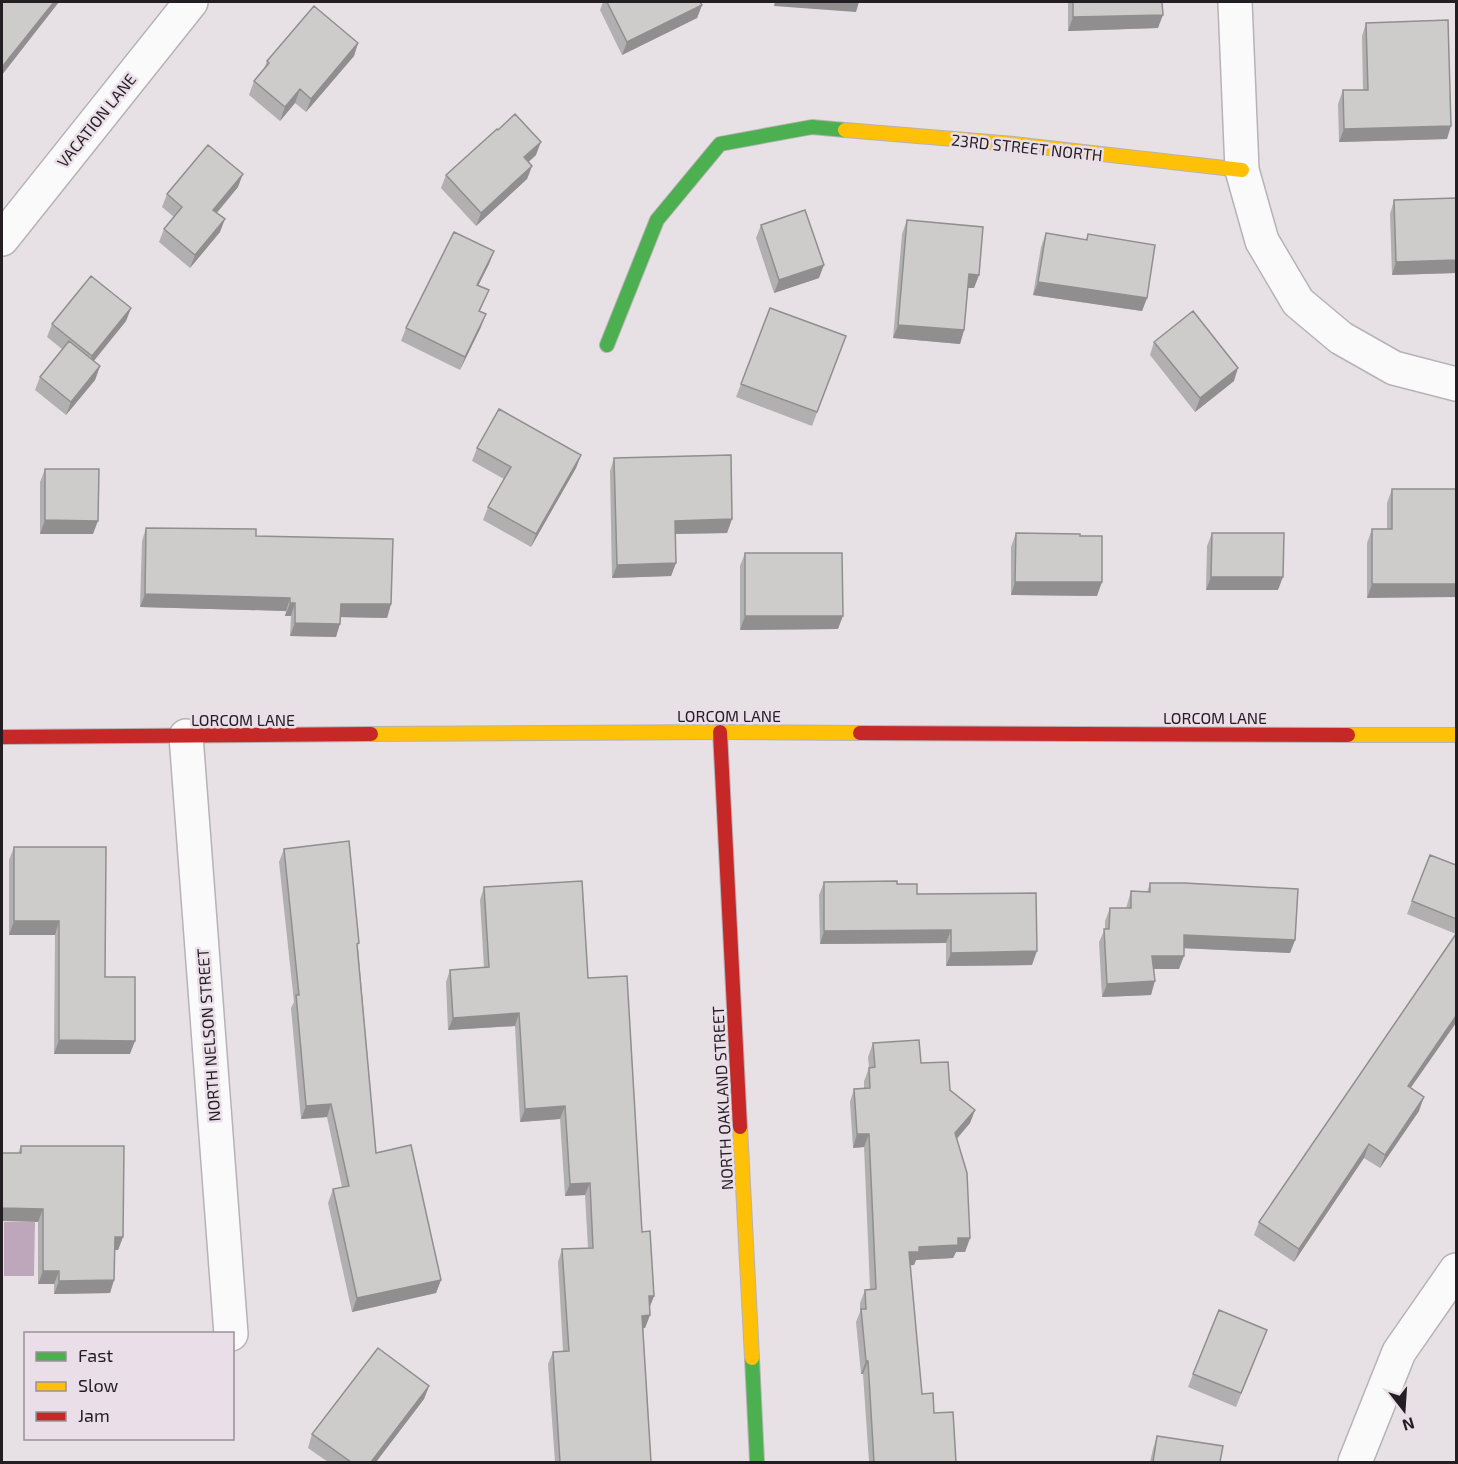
<svg xmlns="http://www.w3.org/2000/svg" width="1458" height="1464" font-family="'Exo 2',sans-serif">
	<style>
		.water { fill: #bea7ba }
		.lines { fill: none; stroke-linecap: round; stroke-linejoin: round }
		.street-casing { stroke: #b6b2b6; stroke-width: 36 }
		.fast-casing { stroke: #b6b2b6; stroke-width: 16 }
		.slow-casing { stroke: #b6b2b6; stroke-width: 16 }
		.jam-casing { stroke: #b6b2b6; stroke-width: 16 }
		.street { stroke: #fbfafb; stroke-width: 33 }
		.fast { stroke: #4caf50; stroke-width: 14 }
		.slow { stroke: #ffc107; stroke-width: 14 }
		.jam { stroke: #c62828; stroke-width: 14 }
		.wall { fill: #b1afaf }
		.shaded-wall { fill: #908e8e }
		.building { fill: #cecbcb; stroke: #908e8e; stroke-width: 1.5 }
		.labels { text-anchor: middle; dominant-baseline: central; stroke-width: 5; stroke-linejoin: round; paint-order: stroke }
		.street-label { font-size: 16px; fill: #221e22; stroke: #eadee8 }
	</style>
	<rect width="100%" height="100%" fill="#e7e1e6"/>
	<path class="water" d="M 4,1222 L 35,1222 L 34,1276 L 4,1276 Z"/>
	<g class="lines">
		<defs>
			<path id="street" d="M 1235,2 L 1242,170 L 1262,241 L 1298,302 L 1341,338 L 1394,368 L 1456,384
				M 2,239 L 191,2
				M 186,736 L 231,1334
				M 1355,1462 L 1399,1352 L 1456,1270"/>
			<path id="fast" d="M 607,345 L 657,220 L 720,144 L 812,127 L 845,130
				M 752,1358 L 757,1462"/>
			<path id="slow" d="M 845,130 L 1014,144 L 1242,170
				M 371,734 L 720,732 L 860,733
				M 1348,735 L 1456,735
				M 740,1127 L 752,1358"/>
			<path id="jam" d="M 720,732 L 740,1127
				M 860,733 L 1348,735
				M 2,737 L 371,734"/>
		</defs>
		<use href="#street" class="street-casing"/>
		<use href="#fast" class="fast-casing"/>
		<use href="#slow" class="slow-casing"/>
		<use href="#jam" class="jam-casing"/>
		<use href="#street" class="street"/>
		<use href="#fast" class="fast"/>
		<use href="#slow" class="slow"/>
		<use href="#jam" class="jam"/>
	</g>
	<path class="wall" d="M 603,2 L 700,2 L 702,5 L 697,18 L 622,55 L 600,10 Z
		M 1068,2 L 1162,2 L 1158,28 L 1068,31 Z
		M 1366,23 L 1447,139 L 1339,142 L 1338,104 L 1343,90 L 1363,90 L 1362,36 Z
		M 358,43 L 354,56 L 306,112 L 295,103 L 280,121 L 249,95 L 254,81 L 263,71 L 267,61 Z
		M 536,155 L 528,162 L 532,166 L 527,179 L 476,226 L 441,188 L 446,175 Z
		M 238,187 L 217,213 L 220,232 L 190,268 L 159,242 L 164,229 L 174,217 L 162,207 L 167,194 Z
		M 1456,198 L 1456,273 L 1392,275 L 1390,214 L 1394,200 Z
		M 907,220 L 979,275 L 974,288 L 968,288 L 964,330 L 960,344 L 893,338 L 902,234 Z
		M 761,225 L 819,278 L 774,293 L 756,238 Z
		M 1046,233 L 1086,240 L 1088,234 L 1147,298 L 1142,311 L 1033,295 L 1041,247 Z
		M 494,251 L 489,264 L 478,286 L 489,290 L 480,311 L 481,327 L 460,370 L 401,341 L 406,328 Z
		M 131,308 L 126,321 L 94,361 L 100,366 L 95,380 L 66,415 L 35,390 L 40,377 L 62,349 L 47,337 L 52,324 Z
		M 770,308 L 846,336 L 812,426 L 736,397 Z
		M 1154,342 L 1234,381 L 1195,412 L 1150,355 Z
		M 477,448 L 581,455 L 576,468 L 531,547 L 483,520 L 488,507 L 504,479 L 472,461 Z
		M 614,458 L 732,519 L 727,533 L 675,534 L 676,563 L 671,576 L 612,578 L 610,471 Z
		M 45,469 L 93,534 L 40,534 L 40,482 Z
		M 1392,489 L 1456,489 L 1367,598 L 1367,543 L 1372,529 L 1387,529 L 1387,503 Z
		M 146,528 L 391,604 L 387,618 L 340,617 L 336,637 L 290,636 L 291,616 L 285,616 L 286,611 L 140,607 L 142,541 Z
		M 1016,533 L 1097,596 L 1011,595 L 1011,547 Z
		M 1212,533 L 1278,590 L 1206,590 L 1207,546 Z
		M 745,553 L 838,629 L 740,630 L 740,566 Z
		M 14,847 L 105,977 L 130,1054 L 54,1054 L 55,935 L 9,935 L 9,860 Z
		M 284,849 L 358,948 L 376,1153 L 441,1280 L 436,1293 L 352,1312 L 328,1203 L 333,1189 L 342,1187 L 327,1117 L 301,1119 L 291,1008 L 294,1002 L 279,862 Z
		M 1456,865 L 1456,934 L 1407,914 L 1412,901 Z
		M 824,882 L 897,884 L 917,894 L 1032,965 L 946,966 L 946,943 L 820,944 L 819,895 Z
		M 1150,883 L 1295,940 L 1290,953 L 1184,948 L 1179,969 L 1154,969 L 1151,995 L 1102,997 L 1099,942 L 1105,929 L 1105,921 L 1110,908 L 1126,908 L 1127,905 L 1131,891 L 1147,892 Z
		M 484,887 L 588,978 L 642,1232 L 654,1296 L 649,1308 L 650,1315 L 645,1328 L 643,1328 L 651,1462 L 555,1462 L 548,1364 L 553,1352 L 563,1351 L 558,1262 L 562,1249 L 588,1248 L 585,1195 L 565,1196 L 560,1119 L 520,1122 L 515,1026 L 448,1030 L 446,982 L 450,970 L 484,968 L 480,900 Z
		M 873,1043 L 921,1063 L 950,1090 L 975,1110 L 970,1123 L 957,1139 L 970,1238 L 965,1252 L 956,1252 L 953,1258 L 916,1260 L 914,1265 L 910,1265 L 922,1394 L 934,1413 L 956,1462 L 869,1462 L 863,1374 L 861,1374 L 856,1322 L 860,1312 L 860,1303 L 865,1290 L 870,1289 L 864,1147 L 853,1148 L 850,1102 L 854,1089 L 864,1088 L 864,1081 L 869,1068 L 868,1057 Z
		M 1411,1088 L 1419,1111 L 1380,1168 L 1364,1158 L 1294,1262 L 1254,1235 L 1259,1222 Z
		M 21,1146 L 123,1237 L 118,1250 L 115,1250 L 114,1280 L 110,1293 L 54,1294 L 54,1284 L 38,1284 L 38,1222 L 18,1153 Z
		M 1267,1330 L 1236,1407 L 1188,1387 L 1193,1374 Z
		M 429,1386 L 424,1399 L 376,1462 L 328,1462 L 308,1448 L 312,1434 Z
		M 1157,1436 L 1220,1462 L 1150,1462 L 1153,1449 Z"/>
	<path class="shaded-wall" d="M 54,2 L 59,2 L 2,75 L 2,67 Z
		M 775,2 L 859,2 L 856,12 L 774,6 Z
		M 702,5 L 697,18 L 622,55 L 627,42 Z
		M 1163,15 L 1158,28 L 1068,31 L 1073,17 Z
		M 358,43 L 354,56 L 306,112 L 311,99 Z
		M 300,89 L 295,103 L 280,121 L 285,107 Z
		M 1451,126 L 1447,139 L 1339,142 L 1344,129 Z
		M 541,142 L 536,155 L 519,171 L 524,157 Z
		M 532,166 L 527,179 L 476,226 L 481,213 Z
		M 243,174 L 238,187 L 208,223 L 213,210 Z
		M 225,219 L 220,232 L 190,268 L 195,255 Z
		M 494,251 L 489,264 L 472,298 L 477,285 Z
		M 1456,260 L 1456,273 L 1392,275 L 1396,262 Z
		M 824,265 L 819,278 L 774,293 L 779,280 Z
		M 969,274 L 979,275 L 974,288 L 964,288 Z
		M 1038,282 L 1147,298 L 1142,311 L 1033,295 Z
		M 131,308 L 126,321 L 87,369 L 92,356 Z
		M 486,314 L 481,327 L 460,370 L 465,357 Z
		M 898,325 L 964,330 L 960,344 L 893,338 Z
		M 100,366 L 95,380 L 66,415 L 71,402 Z
		M 1238,368 L 1234,381 L 1195,412 L 1200,398 Z
		M 581,455 L 576,468 L 531,547 L 536,534 Z
		M 732,519 L 727,533 L 670,534 L 675,521 Z
		M 45,520 L 98,521 L 93,534 L 40,534 Z
		M 676,563 L 671,576 L 612,578 L 617,565 Z
		M 1211,577 L 1283,577 L 1278,590 L 1206,590 Z
		M 1015,582 L 1102,582 L 1097,596 L 1011,595 Z
		M 1372,584 L 1456,584 L 1456,597 L 1367,598 Z
		M 145,594 L 290,598 L 286,611 L 140,607 Z
		M 290,603 L 295,603 L 291,616 L 285,616 Z
		M 341,604 L 391,604 L 387,618 L 336,617 Z
		M 745,616 L 843,616 L 838,629 L 740,630 Z
		M 295,623 L 340,624 L 336,637 L 290,636 Z
		M 14,921 L 59,921 L 55,935 L 9,935 Z
		M 951,930 L 946,943 L 820,944 L 824,931 Z
		M 1184,935 L 1295,940 L 1290,953 L 1179,948 Z
		M 1037,951 L 1032,965 L 946,966 L 951,953 Z
		M 1152,956 L 1184,956 L 1179,969 L 1147,969 Z
		M 1155,981 L 1151,995 L 1102,997 L 1107,984 Z
		M 519,1013 L 515,1026 L 448,1030 L 453,1018 Z
		M 1456,1016 L 1456,1023 L 1403,1099 L 1408,1086 Z
		M 59,1040 L 135,1041 L 130,1054 L 54,1054 Z
		M 1424,1097 L 1419,1111 L 1380,1168 L 1385,1155 Z
		M 331,1104 L 327,1117 L 301,1119 L 306,1106 Z
		M 565,1106 L 560,1119 L 520,1122 L 525,1109 Z
		M 975,1110 L 970,1123 L 950,1146 L 955,1133 Z
		M 857,1134 L 869,1134 L 864,1147 L 853,1148 Z
		M 1369,1144 L 1364,1158 L 1294,1262 L 1299,1249 Z
		M 590,1183 L 585,1195 L 565,1196 L 570,1184 Z
		M 2,1208 L 43,1209 L 38,1222 L 2,1221 Z
		M 115,1237 L 123,1237 L 118,1250 L 110,1250 Z
		M 958,1238 L 970,1238 L 965,1252 L 956,1252 L 953,1258 L 916,1260 L 914,1265 L 904,1266 L 909,1252 L 919,1247 Z
		M 43,1271 L 59,1271 L 54,1284 L 38,1284 Z
		M 114,1280 L 110,1293 L 54,1294 L 59,1281 Z
		M 441,1280 L 436,1293 L 352,1312 L 357,1298 Z
		M 649,1296 L 654,1296 L 649,1309 Z
		M 650,1315 L 645,1328 L 637,1329 L 642,1316 Z
		M 866,1361 L 868,1361 L 863,1374 L 861,1374 Z
		M 429,1386 L 424,1399 L 376,1462 L 371,1462 Z"/>
	<path class="building" d="M 2,2 L 54,2 L 2,67 Z
		M 607,2 L 700,2 L 702,5 L 627,42 Z
		M 1073,2 L 1162,2 L 1163,15 L 1073,17 Z
		M 314,6 L 358,43 L 311,99 L 300,89 L 285,107 L 254,81 L 269,63 L 267,61 Z
		M 1448,20 L 1451,126 L 1344,129 L 1343,90 L 1368,90 L 1366,23 Z
		M 515,114 L 541,142 L 524,157 L 532,166 L 481,213 L 446,175 L 497,129 L 498,130 Z
		M 208,145 L 243,174 L 213,210 L 225,219 L 195,255 L 164,229 L 182,207 L 167,194 Z
		M 1456,198 L 1456,260 L 1396,262 L 1394,200 Z
		M 805,210 L 824,265 L 779,280 L 761,225 Z
		M 907,220 L 983,227 L 979,275 L 969,274 L 964,330 L 898,325 Z
		M 454,232 L 494,251 L 477,285 L 489,290 L 479,311 L 486,314 L 465,357 L 406,328 Z
		M 1046,233 L 1087,240 L 1088,234 L 1155,245 L 1147,298 L 1038,282 Z
		M 91,276 L 131,308 L 92,356 L 52,324 Z
		M 770,308 L 846,336 L 817,412 L 741,384 Z
		M 1193,311 L 1238,368 L 1200,398 L 1154,342 Z
		M 69,341 L 100,366 L 71,402 L 40,377 Z
		M 499,409 L 581,455 L 536,534 L 488,507 L 511,467 L 477,448 Z
		M 731,455 L 732,519 L 675,521 L 676,563 L 617,565 L 614,458 Z
		M 45,469 L 99,469 L 98,521 L 45,520 Z
		M 1392,489 L 1456,489 L 1456,584 L 1372,584 L 1372,529 L 1392,529 Z
		M 146,528 L 256,529 L 256,536 L 393,539 L 391,604 L 341,604 L 340,624 L 295,623 L 295,603 L 290,603 L 290,598 L 145,594 Z
		M 1016,533 L 1080,534 L 1080,536 L 1102,536 L 1102,582 L 1015,582 Z
		M 1212,533 L 1284,533 L 1283,577 L 1211,577 Z
		M 745,553 L 842,553 L 843,616 L 745,616 Z
		M 349,841 L 359,943 L 357,944 L 376,1153 L 411,1145 L 441,1280 L 357,1298 L 333,1189 L 349,1186 L 331,1104 L 306,1106 L 296,995 L 299,995 L 284,849 Z
		M 14,847 L 106,847 L 105,977 L 135,977 L 135,1041 L 59,1040 L 59,921 L 14,921 Z
		M 1430,855 L 1456,865 L 1456,919 L 1412,901 Z
		M 582,881 L 588,978 L 627,976 L 642,1232 L 650,1231 L 654,1296 L 649,1296 L 650,1315 L 642,1316 L 651,1462 L 560,1462 L 553,1352 L 569,1351 L 562,1249 L 593,1248 L 590,1183 L 570,1184 L 565,1106 L 525,1109 L 519,1013 L 453,1018 L 450,970 L 489,967 L 484,887 Z
		M 897,881 L 897,884 L 917,884 L 917,894 L 1036,893 L 1037,951 L 951,953 L 951,930 L 824,931 L 824,882 Z
		M 1150,883 L 1184,883 L 1298,889 L 1295,940 L 1184,935 L 1184,956 L 1152,956 L 1155,981 L 1107,984 L 1104,929 L 1109,929 L 1110,908 L 1131,908 L 1131,891 L 1150,892 Z
		M 1456,934 L 1456,1016 L 1408,1086 L 1424,1097 L 1385,1155 L 1369,1144 L 1299,1249 L 1259,1222 Z
		M 919,1040 L 921,1063 L 948,1062 L 950,1090 L 975,1110 L 955,1133 L 967,1173 L 970,1238 L 958,1238 L 958,1245 L 919,1247 L 919,1252 L 909,1252 L 922,1394 L 933,1393 L 934,1413 L 953,1412 L 956,1462 L 874,1462 L 868,1361 L 866,1361 L 861,1309 L 866,1309 L 865,1290 L 876,1289 L 869,1134 L 857,1134 L 854,1089 L 870,1088 L 869,1068 L 875,1067 L 873,1043 Z
		M 21,1146 L 124,1146 L 123,1237 L 115,1237 L 114,1280 L 59,1281 L 59,1271 L 43,1271 L 43,1209 L 2,1208 L 2,1153 L 21,1153 Z
		M 1219,1310 L 1267,1330 L 1241,1393 L 1193,1374 Z
		M 378,1348 L 429,1386 L 371,1462 L 351,1462 L 312,1434 Z
		M 1157,1436 L 1223,1446 L 1220,1462 L 1153,1462 Z"/>
	<g class="labels">
		<g class="street-label">
			<text transform="translate(96 120) rotate(-51)">VACATION LANE</text>
			<text transform="translate(1027 147) rotate(6)">23RD STREET NORTH</text>
			<text x="729" y="715">LORCOM LANE</text>
			<text x="1215" y="717">LORCOM LANE</text>
			<text x="243" y="719">LORCOM LANE</text>
			<text transform="translate(208 1035) rotate(-94)">NORTH NELSON STREET</text>
			<text transform="translate(722 1098) rotate(-93)">NORTH OAKLAND STREET</text>
		</g>
	</g>
	<rect width="1458" height="1464" fill="none" stroke="#221e22" stroke-width="6"/>
	<rect x="24" y="1332" width="210" height="108" fill="#eadee8" stroke="#9a9199" stroke-width="1.5"/>
	<rect x="36" y="1352" width="30" height="9" fill="#4caf50" stroke="#9a9199" stroke-width="1.5"/>
	<text x="78" y="1362" font-size="18" fill="#221e22">Fast</text>
	<rect x="36" y="1382" width="30" height="9" fill="#ffc107" stroke="#9a9199" stroke-width="1.5"/>
	<text x="78" y="1392" font-size="18" fill="#221e22">Slow</text>
	<rect x="36" y="1412" width="30" height="9" fill="#c62828" stroke="#9a9199" stroke-width="1.5"/>
	<text x="78" y="1422" font-size="18" fill="#221e22">Jam</text>
	<g transform="translate(1404 1410) rotate(163)" stroke="#eadee8" stroke-width="4.5" paint-order="stroke">
	<path d="M0-4.5L10 22L0 15L-10 22Z" fill="#221e22"/>
	<text y="-9" font-size="16" font-weight="bold" text-anchor="middle" fill="#221e22">N</text>
	</g>
</svg>
